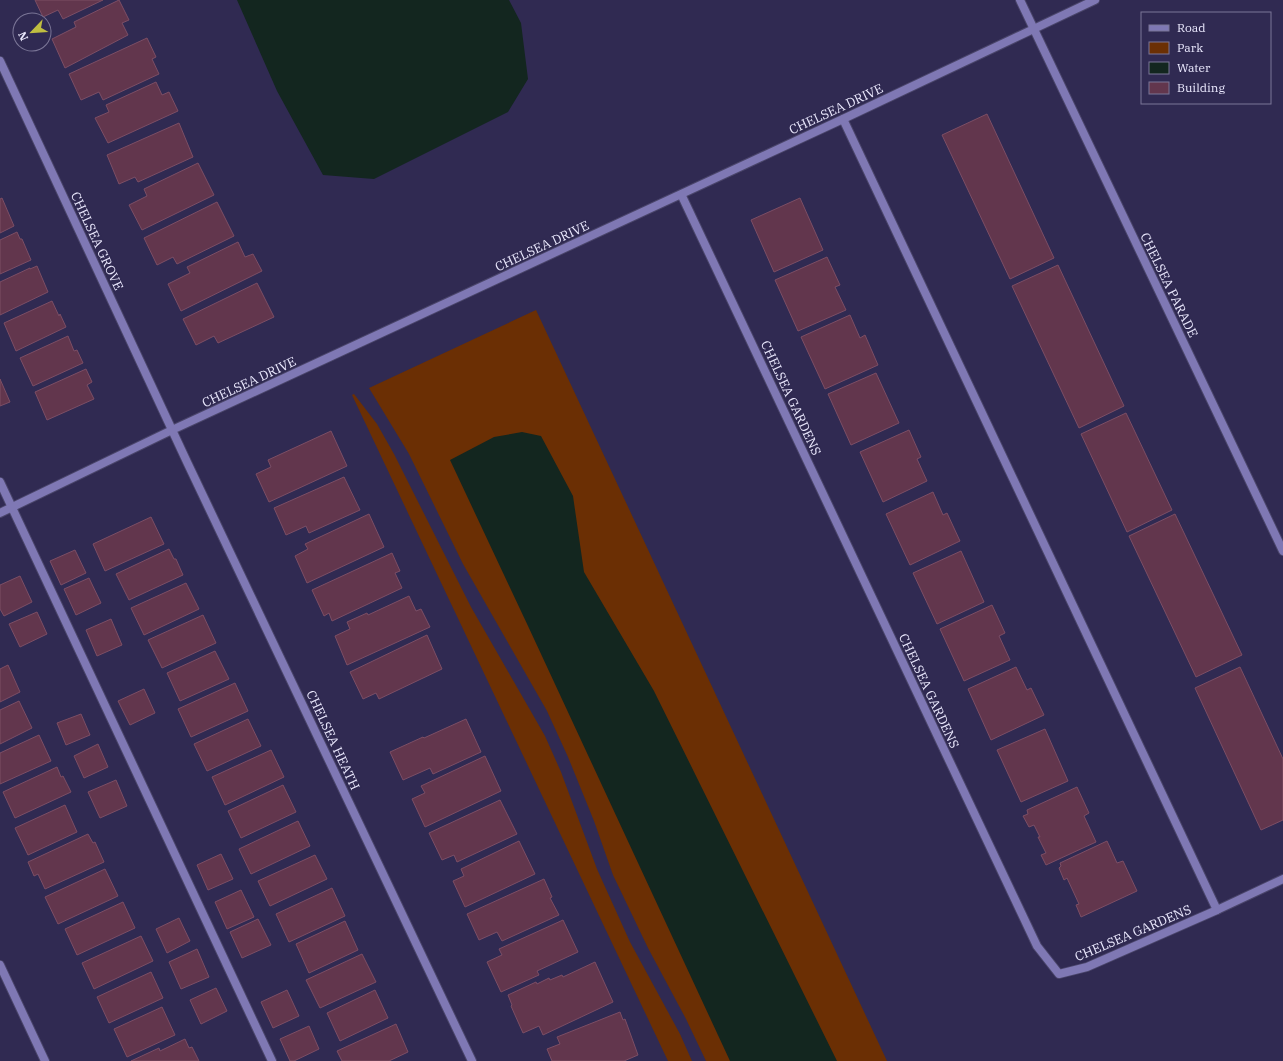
<svg xmlns="http://www.w3.org/2000/svg" width="1283" height="1061" font-family="'IBM Plex Serif',serif">
	<style>
		.green { fill: #6b2f04 }
		.water { fill: #13261f }
		.building { fill: #62364d; stroke: #7c4e65 }
		.lines { fill: none; stroke-linecap: round; stroke-linejoin: round }
		.service-casing { stroke: #4a456a; stroke-width: 10 }
		.minor-casing { stroke: #4a456a; stroke-width: 10 }
		.tertiary-casing { stroke: #4a456a; stroke-width: 10 }
		.service { stroke: #7f78b4; stroke-width: 8 }
		.minor { stroke: #7f78b4; stroke-width: 8 }
		.tertiary { stroke: #7f78b4; stroke-width: 8 }
		.labels { text-anchor: middle; dominant-baseline: central; stroke-width: 3; stroke-linejoin: round; paint-order: stroke }
		.street-label { font-size: 13px; fill: #ebe9fe; stroke: #302a52 }
	</style>
	<rect width="100%" height="100%" fill="#302a52"/>
	<path class="green" d="M 536,310 L 887,1061 L 706,1061 L 686,1019 L 648,948 L 613,875 L 594,821 L 568,757 L 547,711 L 463,564 L 409,454 L 369,388 Z
		M 354,394 L 377,424 L 394,454 L 471,607 L 545,736 L 561,772 L 597,869 L 630,942 L 680,1034 L 692,1061 L 668,1061 L 352,395 Z"/>
	<path class="water" d="M 237,0 L 509,0 L 521,23 L 528,79 L 508,112 L 374,179 L 323,175 L 277,91 Z
		M 522,432 L 541,436 L 573,496 L 584,572 L 654,691 L 837,1061 L 730,1061 L 528,626 L 450,460 L 494,437 Z"/>
	<path class="building" d="M 35,0 L 103,0 L 63,19 L 58,10 L 43,17 Z
		M 119,0 L 129,20 L 122,23 L 128,35 L 65,68 L 52,39 L 76,27 L 74,22 Z
		M 147,38 L 156,57 L 152,59 L 159,74 L 103,100 L 99,92 L 81,100 L 69,74 Z
		M 156,82 L 162,95 L 169,92 L 178,111 L 108,143 L 95,118 L 109,112 L 106,105 Z
		M 987,114 L 1054,258 L 1010,279 L 942,135 Z
		M 179,123 L 193,157 L 138,182 L 135,177 L 119,184 L 107,155 Z
		M 198,163 L 214,195 L 142,230 L 129,205 L 147,196 L 144,189 Z
		M 2,198 L 14,226 L 0,233 L 0,199 Z
		M 800,198 L 823,250 L 774,272 L 751,220 Z
		M 217,202 L 234,236 L 177,264 L 173,257 L 157,265 L 144,238 Z
		M 17,232 L 20,239 L 22,239 L 31,260 L 0,274 L 0,240 Z
		M 238,242 L 245,257 L 253,254 L 262,271 L 181,311 L 168,284 L 190,273 L 187,267 Z
		M 827,257 L 840,285 L 835,287 L 846,310 L 798,331 L 775,280 Z
		M 1058,265 L 1124,406 L 1079,428 L 1012,286 Z
		M 37,266 L 48,292 L 0,315 L 0,282 L 30,268 L 30,269 Z
		M 257,283 L 274,317 L 218,343 L 214,336 L 196,345 L 183,319 Z
		M 52,301 L 59,316 L 60,314 L 66,327 L 16,351 L 4,323 Z
		M 850,315 L 860,338 L 865,335 L 878,365 L 825,389 L 801,337 Z
		M 68,336 L 74,351 L 77,350 L 83,363 L 33,386 L 20,358 Z
		M 86,369 L 92,382 L 87,385 L 94,399 L 47,420 L 35,392 Z
		M 876,373 L 899,423 L 851,445 L 828,394 Z
		M 0,379 L 10,402 L 0,406 Z
		M 1126,413 L 1172,510 L 1127,532 L 1081,434 Z
		M 909,430 L 921,457 L 917,459 L 927,481 L 883,502 L 860,452 Z
		M 331,431 L 347,466 L 269,502 L 256,474 L 271,467 L 268,460 Z
		M 344,477 L 360,510 L 309,533 L 306,526 L 286,535 L 274,508 Z
		M 933,492 L 943,515 L 947,513 L 960,541 L 910,565 L 886,514 Z
		M 369,514 L 384,547 L 307,583 L 295,556 L 308,549 L 305,544 Z
		M 1175,514 L 1242,655 L 1196,677 L 1129,536 Z
		M 151,517 L 164,544 L 105,571 L 93,544 Z
		M 169,549 L 174,559 L 176,559 L 183,575 L 129,600 L 116,574 Z
		M 75,550 L 86,573 L 61,585 L 50,561 Z
		M 961,551 L 984,602 L 937,624 L 913,573 Z
		M 392,553 L 400,571 L 395,573 L 402,588 L 332,621 L 329,613 L 324,616 L 312,590 Z
		M 20,576 L 32,602 L 4,616 L 0,609 L 0,585 Z
		M 89,578 L 101,603 L 76,615 L 64,589 Z
		M 186,583 L 199,609 L 144,635 L 131,608 Z
		M 409,596 L 416,611 L 421,609 L 430,627 L 347,665 L 335,636 L 350,629 L 347,622 L 367,613 L 368,615 Z
		M 992,605 L 1005,633 L 999,636 L 1010,660 L 964,681 L 940,629 Z
		M 37,612 L 47,634 L 20,647 L 9,624 Z
		M 203,615 L 216,643 L 162,668 L 148,640 Z
		M 111,619 L 122,645 L 97,656 L 86,630 Z
		M 427,635 L 442,669 L 379,699 L 376,693 L 363,699 L 350,672 Z
		M 215,651 L 229,679 L 180,701 L 167,673 Z
		M 8,665 L 20,692 L 0,702 L 0,669 Z
		M 1016,667 L 1027,690 L 1031,688 L 1044,715 L 991,740 L 968,689 Z
		M 1240,667 L 1283,759 L 1283,820 L 1261,830 L 1195,688 Z
		M 235,683 L 248,711 L 191,737 L 178,709 Z
		M 144,689 L 155,713 L 130,725 L 118,701 Z
		M 19,701 L 32,728 L 0,744 L 0,710 Z
		M 81,714 L 90,735 L 66,745 L 57,723 Z
		M 248,719 L 261,746 L 207,771 L 194,744 Z
		M 466,719 L 481,752 L 433,774 L 430,768 L 403,780 L 390,752 L 423,737 L 424,738 Z
		M 1045,729 L 1068,781 L 1021,802 L 997,750 Z
		M 39,735 L 51,761 L 0,784 L 0,753 Z
		M 98,744 L 108,767 L 84,778 L 74,756 Z
		M 271,750 L 284,777 L 225,805 L 212,777 Z
		M 485,756 L 501,791 L 425,827 L 412,799 L 425,793 L 421,786 Z
		M 57,767 L 61,777 L 63,776 L 71,792 L 15,818 L 3,792 Z
		M 116,780 L 127,806 L 100,818 L 88,792 Z
		M 283,785 L 296,812 L 241,838 L 228,811 Z
		M 1077,787 L 1089,813 L 1084,816 L 1096,842 L 1046,865 L 1041,855 L 1046,853 L 1038,837 L 1040,837 L 1034,825 L 1029,827 L 1023,816 L 1028,814 L 1027,810 Z
		M 500,800 L 517,834 L 457,862 L 454,855 L 442,860 L 429,833 Z
		M 65,805 L 77,832 L 28,855 L 15,828 Z
		M 298,821 L 310,846 L 251,874 L 239,849 Z
		M 88,834 L 93,843 L 95,842 L 104,862 L 45,889 L 38,874 L 34,876 L 28,862 Z
		M 519,841 L 535,874 L 465,907 L 453,881 L 464,876 L 461,869 Z
		M 1107,841 L 1117,863 L 1123,861 L 1137,891 L 1081,917 L 1076,905 L 1079,904 L 1067,878 L 1064,880 L 1059,868 L 1061,866 L 1060,863 Z
		M 221,854 L 233,879 L 208,890 L 197,865 Z
		M 315,855 L 327,879 L 270,906 L 258,881 Z
		M 105,869 L 118,896 L 58,924 L 45,897 Z
		M 544,879 L 552,897 L 550,898 L 559,915 L 502,941 L 497,932 L 479,940 L 467,914 Z
		M 332,888 L 345,916 L 289,942 L 276,914 Z
		M 241,890 L 254,917 L 227,929 L 215,902 Z
		M 123,902 L 135,928 L 77,955 L 65,929 Z
		M 179,918 L 190,941 L 167,953 L 156,929 Z
		M 258,919 L 271,945 L 242,958 L 230,932 Z
		M 563,920 L 578,952 L 537,971 L 539,975 L 501,992 L 487,962 L 502,955 L 499,949 Z
		M 345,921 L 358,950 L 309,973 L 296,944 Z
		M 141,936 L 153,961 L 94,989 L 82,963 Z
		M 197,949 L 209,977 L 181,989 L 169,962 Z
		M 362,954 L 376,982 L 320,1008 L 306,980 Z
		M 595,962 L 613,1002 L 543,1035 L 539,1026 L 523,1033 L 511,1006 L 512,1005 L 508,995 L 536,982 L 537,984 L 549,978 L 550,980 L 562,975 L 563,977 Z
		M 151,972 L 163,998 L 109,1023 L 97,997 Z
		M 216,988 L 227,1011 L 201,1024 L 190,1000 Z
		M 287,990 L 299,1016 L 273,1028 L 261,1002 Z
		M 375,990 L 388,1018 L 340,1041 L 327,1013 Z
		M 162,1007 L 175,1035 L 127,1057 L 114,1029 Z
		M 620,1012 L 623,1020 L 625,1019 L 638,1055 L 624,1061 L 552,1061 L 547,1049 L 560,1044 L 557,1037 Z
		M 396,1024 L 408,1052 L 389,1061 L 342,1061 L 337,1051 Z
		M 309,1026 L 319,1049 L 294,1061 L 290,1061 L 280,1039 Z
		M 185,1039 L 189,1048 L 192,1047 L 199,1061 L 131,1061 L 159,1048 L 160,1051 Z"/>
	<g class="lines">
		<defs>
			<path id="service" d="M 843,119 L 1217,910
				M 0,482 L 272,1061"/>
			<path id="minor" d="M 1020,0 L 1283,551
				M 0,61 L 187,462 L 472,1061
				M 681,194 L 1037,946 L 1059,974 L 1087,967 L 1217,910 L 1283,879
				M 0,513 L 172,430 L 843,119 L 1095,0"/>
			<path id="tertiary" d="M 0,965 L 45,1061"/>
		</defs>
		<use href="#service" class="service-casing"/>
		<use href="#minor" class="minor-casing"/>
		<use href="#tertiary" class="tertiary-casing"/>
		<use href="#service" class="service"/>
		<use href="#minor" class="minor"/>
		<use href="#tertiary" class="tertiary"/>
	</g>
	<g class="labels">
		<g class="street-label">
			<text transform="translate(836 109) rotate(-25)">CHELSEA DRIVE</text>
			<text transform="translate(97 241) rotate(65)">CHELSEA GROVE</text>
			<text transform="translate(542 246) rotate(-25)">CHELSEA DRIVE</text>
			<text transform="translate(1169 285) rotate(64)">CHELSEA PARADE</text>
			<text transform="translate(249 382) rotate(-25)">CHELSEA DRIVE</text>
			<text transform="translate(791 398) rotate(65)">CHELSEA GARDENS</text>
			<text transform="translate(929 691) rotate(65)">CHELSEA GARDENS</text>
			<text transform="translate(333 740) rotate(65)">CHELSEA HEATH</text>
			<text transform="translate(1133 933) rotate(-23)">CHELSEA GARDENS</text>
		</g>
	</g>
	<rect x="1141" y="12" width="130" height="92" fill="#302a52" stroke="#7b7697"/>
	<rect x="1149" y="25" width="20" height="6" fill="#7f78b4" stroke="#7b7697"/>
	<text x="1177" y="32" font-size="12" fill="#ebe9fe">Road</text>
	<rect x="1149" y="42" width="20" height="12" fill="#6b2f04" stroke="#7b7697"/>
	<text x="1177" y="52" font-size="12" fill="#ebe9fe">Park</text>
	<rect x="1149" y="62" width="20" height="12" fill="#13261f" stroke="#7b7697"/>
	<text x="1177" y="72" font-size="12" fill="#ebe9fe">Water</text>
	<rect x="1149" y="82" width="20" height="12" fill="#62364d" stroke="#7b7697"/>
	<text x="1177" y="92" font-size="12" fill="#ebe9fe">Building</text>
	<g transform="translate(32 32) rotate(245)"><circle r="19" fill="#302a52" stroke="#7b7697"/>
	<path d="M0-3L7 15L0 10L-7 15Z" fill="#c0be41"/>
	<text y="-6" font-size="11" font-weight="bold" text-anchor="middle" fill="#ebe9fe">N</text>
	</g>
</svg>
